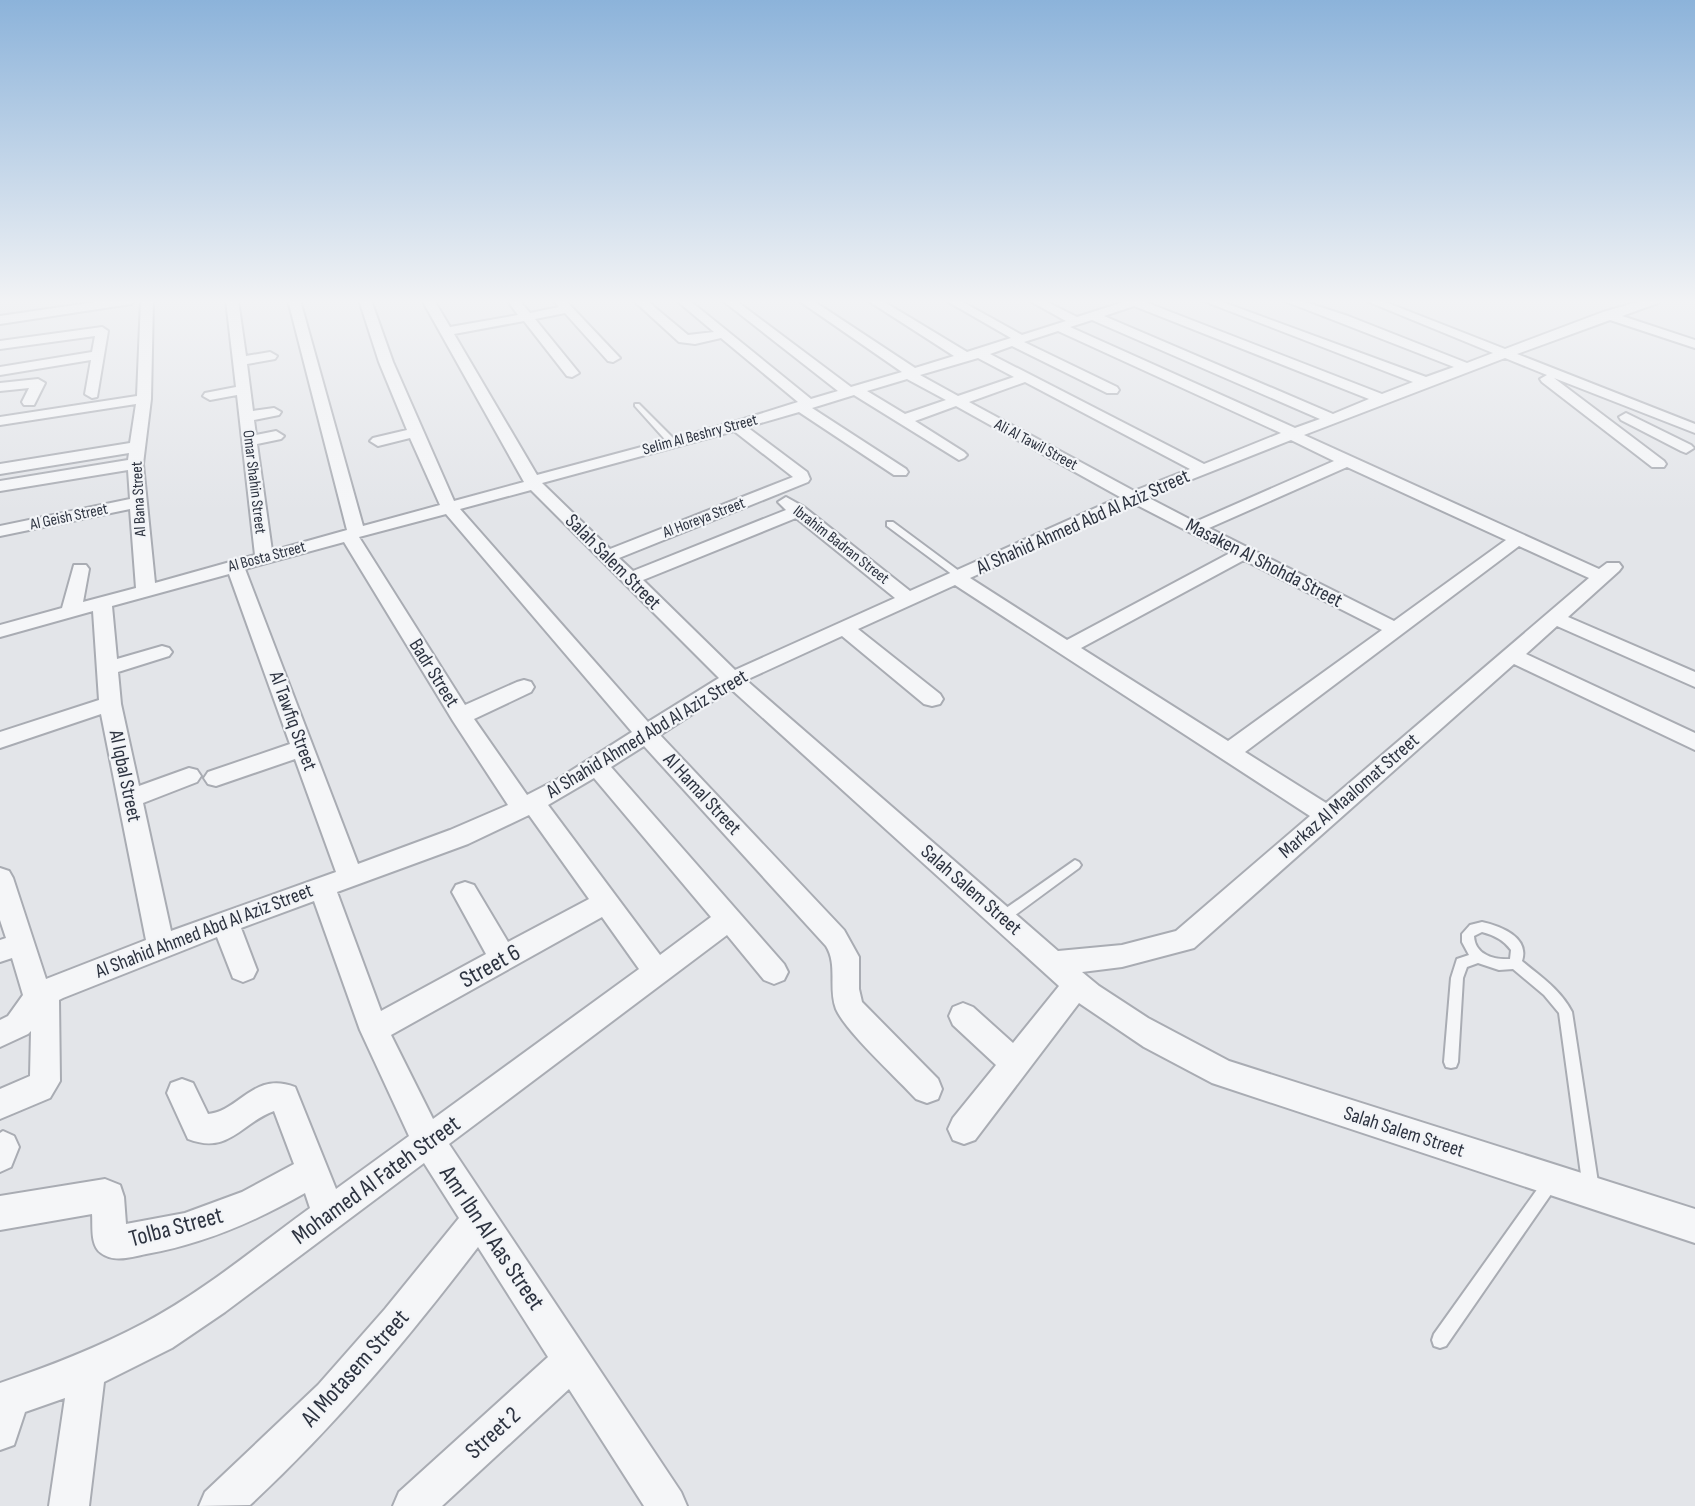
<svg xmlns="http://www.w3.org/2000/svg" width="1695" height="1506" font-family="'Sofia Sans Condensed',sans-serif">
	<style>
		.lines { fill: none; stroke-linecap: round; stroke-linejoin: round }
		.service-casing { stroke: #a9acb3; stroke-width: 4 }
		.minor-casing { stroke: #a9acb3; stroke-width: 4 }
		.service { fill: #f5f6f8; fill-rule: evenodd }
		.minor { fill: #f5f6f8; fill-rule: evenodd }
		.labels { text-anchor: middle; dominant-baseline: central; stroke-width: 4.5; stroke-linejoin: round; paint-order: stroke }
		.far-street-label { font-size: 16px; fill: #2d3340; stroke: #f2f4f7 }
		.street-label { font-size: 20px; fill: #2d3340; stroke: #f2f4f7 }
		.near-street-label { font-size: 24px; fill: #2d3340; stroke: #f2f4f7 }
	</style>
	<rect width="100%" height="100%" fill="#e3e5e9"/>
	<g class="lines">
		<defs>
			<path id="service" d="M 635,404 L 639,404 L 676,441 L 676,445 L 670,445 L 635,406 Z
				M 887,522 L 893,522 L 963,574 L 963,578 L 957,578 L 887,526 Z
				M 1075,860 L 1079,862 L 1081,865 L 1079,868 L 1007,921 L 1003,922 L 999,921 L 997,917 L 999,913 Z
				M 1482,922 C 1500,926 1530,937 1522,961 C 1540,976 1561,990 1572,1012 L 1599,1189 L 1596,1194 L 1591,1197 L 1586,1194 L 1583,1189 L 1559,1013 L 1544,995 L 1513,969 L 1499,970 L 1478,963 L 1467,967 L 1463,978 L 1458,1062 L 1456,1067 L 1451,1068 L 1446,1067 L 1444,1062 L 1451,978 L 1457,959 L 1469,955 L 1462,942 L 1462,934 L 1470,925 ZM 1482,932 C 1494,935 1504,940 1511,950 L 1510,959 C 1494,960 1475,955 1474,936 Z
				M 1551,1174 L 1556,1177 L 1559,1182 L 1556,1187 L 1446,1346 L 1440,1348 L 1434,1346 L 1432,1340 L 1434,1334 L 1546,1177 Z"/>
			<path id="minor" d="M 109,300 L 137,300 L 131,304 L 0,324 L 0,316 Z
				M 141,300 L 153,300 L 151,399 L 143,464 L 155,583 L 255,555 L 237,395 L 210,400 L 203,396 L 205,393 L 236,387 L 226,300 L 238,300 L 246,356 L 270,352 L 277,356 L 275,359 L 247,364 L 253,411 L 274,408 L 281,412 L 279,415 L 254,420 L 256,435 L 276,431 L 284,436 L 281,439 L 257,444 L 272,551 L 347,530 L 288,300 L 300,300 L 363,526 L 440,505 L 410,438 L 378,446 L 370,441 L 373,438 L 407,430 L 379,362 L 359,300 L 371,300 L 393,362 L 454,501 L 524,482 L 422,300 L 434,300 L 450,327 L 518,315 L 507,300 L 519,300 L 530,313 L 559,307 L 553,300 L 565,300 L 620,358 L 613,362 L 608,361 L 565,313 L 535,319 L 579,373 L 572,377 L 567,376 L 524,321 L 454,334 L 537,475 L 731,423 L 798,402 L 721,338 L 695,344 L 679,342 L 633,300 L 646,300 L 688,335 L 714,332 L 676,300 L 689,300 L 811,399 L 838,391 L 722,300 L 735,300 L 851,387 L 902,372 L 798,300 L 812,300 L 915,368 L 954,356 L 867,300 L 881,300 L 967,352 L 1011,338 L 945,300 L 959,300 L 1022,335 L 1066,321 L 1028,300 L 1043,300 L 1077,317 L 1130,300 L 1147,300 L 1145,302 L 1382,394 L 1413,382 L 1201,300 L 1217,300 L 1426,377 L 1454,367 L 1282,300 L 1299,300 L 1348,316 L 1467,363 L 1493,353 L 1364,300 L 1380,300 L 1505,349 L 1603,312 L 1644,300 L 1660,300 L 1658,303 L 1622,316 L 1695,340 L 1695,348 L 1610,320 L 1517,354 L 1695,424 L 1695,433 L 1554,378 L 1664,461 L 1666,464 L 1664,467 L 1652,467 L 1542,382 L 1540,379 L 1547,375 L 1505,358 L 1304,435 L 1599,569 L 1607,563 L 1619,563 L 1622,567 L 1619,571 L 1568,617 L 1695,672 L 1695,687 L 1557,626 L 1526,654 L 1695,733 L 1695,750 L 1514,664 L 1194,948 L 1122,967 L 1082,972 L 1099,986 L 1148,1018 L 1229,1061 L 1695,1209 L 1695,1243 L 1212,1083 L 1144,1047 L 1079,1003 L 975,1140 L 964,1144 L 953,1140 L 948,1129 L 953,1118 L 996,1065 L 953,1025 L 949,1016 L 953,1007 L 963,1003 L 973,1007 L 1013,1043 L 1059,986 L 731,689 L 660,735 L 844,930 L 859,957 L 859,989 L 862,1002 L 938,1079 L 942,1089 L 938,1099 L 927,1103 L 916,1099 C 897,1078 846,1032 836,1009 C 828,988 838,965 826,946 L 644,746 L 611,767 L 784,964 L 788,972 L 784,980 L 774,984 L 764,980 L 727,935 L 449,1144 L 681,1492 L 687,1506 L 644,1506 L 569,1389 L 442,1506 L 393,1506 L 399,1492 L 548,1357 L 478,1247 C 406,1341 336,1425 250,1505 L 199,1506 L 205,1492 L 318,1385 L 385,1309 L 459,1218 L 424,1163 L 225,1312 L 172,1348 L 104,1382 L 89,1506 L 49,1506 L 65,1398 L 25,1412 L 14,1445 L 0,1450 L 0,1383 C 50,1366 97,1348 144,1323 C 203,1292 256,1247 310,1208 L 305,1193 C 254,1222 203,1244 146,1254 C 131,1257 114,1263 101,1253 C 90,1245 93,1226 92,1214 L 0,1230 L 0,1196 L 105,1179 L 120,1185 L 124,1197 L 126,1224 L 185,1213 L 242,1192 L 294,1164 L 274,1111 C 241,1123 229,1155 188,1139 L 167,1093 L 171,1083 L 182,1079 L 193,1083 L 208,1114 C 240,1111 253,1071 295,1087 L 336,1189 L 409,1136 L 360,1030 L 314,901 L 241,928 L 257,970 L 253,978 L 243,982 L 233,978 L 217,937 L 63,998 L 59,1000 L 60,1081 L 50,1098 L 0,1119 L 0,1089 L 30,1076 L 31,1031 L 28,1034 L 0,1047 L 0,1020 L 8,1016 L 23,995 L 12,958 L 0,962 L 0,940 L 6,938 L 0,920 L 0,868 L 9,871 L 13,878 L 46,979 L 146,940 L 101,714 L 0,748 L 0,732 L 99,700 L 93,611 L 0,637 L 0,625 L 62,608 L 74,565 L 86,565 L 89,569 L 83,602 L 136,588 L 130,509 L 0,536 L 0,526 L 130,499 L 128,470 L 0,491 L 0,481 L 128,460 L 129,453 L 0,474 L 0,464 L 130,443 L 136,404 L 0,425 L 0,417 L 137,396 ZM 1134,306 L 1369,399 L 1333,414 L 1104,316 ZM 1092,320 L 1320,419 L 1295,428 L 1070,327 ZM 1058,331 L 1281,433 L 1204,464 L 990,354 L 1012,346 L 1107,393 L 1117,393 L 1119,390 L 1117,387 L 1024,342 ZM 978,358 L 1014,377 L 958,396 L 920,375 ZM 907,379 L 946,400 L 905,414 L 867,391 ZM 1025,382 L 1190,469 L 1134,491 L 969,402 ZM 854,395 L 959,460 L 964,458 L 967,455 L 964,452 L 915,421 L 956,406 L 1120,497 L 910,591 L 804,507 L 786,497 L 778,502 L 786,510 L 633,571 L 619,558 L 808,482 L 810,479 L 807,472 L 747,427 L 799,412 L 894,475 L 906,475 L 908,472 L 906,469 L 812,408 ZM 734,431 L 793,477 L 610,549 L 542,483 ZM 1291,440 L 1334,461 L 1195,522 L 1147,497 ZM 1347,467 L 1506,540 L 1394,621 L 1209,528 ZM 531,490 L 719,678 L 648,722 L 460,509 ZM 1133,503 L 1230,553 L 1067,640 L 970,578 ZM 446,514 L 632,732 L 558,779 L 527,795 L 474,719 L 531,692 L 534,687 L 531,682 L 524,680 L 517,682 L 465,705 L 359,537 ZM 796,518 L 895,598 L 735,670 L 643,580 ZM 344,542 L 453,721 L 508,805 L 450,830 L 358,864 L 245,569 ZM 1519,546 L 1589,578 L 1326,803 L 1245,752 ZM 1244,560 L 1382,630 L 1228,741 L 1081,648 ZM 229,574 L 290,744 L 208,772 L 204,778 L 208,784 L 216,786 L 295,759 L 336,872 L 171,931 L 143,803 L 197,782 L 201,776 L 197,770 L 189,768 L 139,786 L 121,704 L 118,672 L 169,656 L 172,652 L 169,648 L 162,646 L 117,659 L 112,606 ZM 955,585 L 1310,816 L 1176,931 L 1122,945 L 1058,951 L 746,680 L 842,636 L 924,704 L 932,706 L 940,704 L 943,699 L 940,694 L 858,629 ZM 594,778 L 711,917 L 660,955 L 548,805 ZM 529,815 L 589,899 L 508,942 L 474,885 L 465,882 L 456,885 L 452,892 L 486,954 L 381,1011 L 337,892 L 468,844 ZM 602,917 L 639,969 L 433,1119 L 391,1035 Z
				M 102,327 L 108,331 L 97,397 L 92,398 L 85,394 L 91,360 L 0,375 L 0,367 L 92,352 L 95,336 L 0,349 L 0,341 Z
				M 38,379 L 45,383 L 34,405 L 24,405 L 22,402 L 29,388 L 0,391 L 0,383 Z
				M 1626,413 L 1691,445 L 1694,448 L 1686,453 L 1681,451 L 1621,420 L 1619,417 Z
				M 3,1131 L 14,1136 L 19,1147 L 11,1167 L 0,1172 L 0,1133 Z"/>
		</defs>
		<use href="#service" class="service-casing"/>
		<use href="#minor" class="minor-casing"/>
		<use href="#service" class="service"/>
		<use href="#minor" class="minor"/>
	</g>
	<linearGradient id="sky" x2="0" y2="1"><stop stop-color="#8cb3da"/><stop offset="0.59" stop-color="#f2f3f5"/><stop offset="1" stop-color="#f2f3f5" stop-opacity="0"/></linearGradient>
	<rect width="1695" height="511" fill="url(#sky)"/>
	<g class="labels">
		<g class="far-street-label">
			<text transform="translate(700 435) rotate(-15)">Selim Al Beshry Street</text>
			<text transform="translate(1036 445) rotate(28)">Ali Al Tawil Street</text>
			<text transform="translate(254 482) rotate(83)">Omar Shahin Street</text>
			<text transform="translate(139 499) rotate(-93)">Al Bana Street</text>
			<text transform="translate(69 517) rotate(-12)">Al Geish Street</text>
			<text transform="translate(704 518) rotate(-21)">Al Horeya Street</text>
			<text transform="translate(841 545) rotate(38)">Ibrahim Badran Street</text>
			<text transform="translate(267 557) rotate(-15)">Al Bosta Street</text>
		</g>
		<g class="street-label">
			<text transform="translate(1083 522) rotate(-24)">Al Shahid Ahmed Abd Al Aziz Street</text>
			<text transform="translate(613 562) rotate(45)">Salah Salem Street</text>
			<text transform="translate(1264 563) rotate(27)">Masaken Al Shohda Street</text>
			<text transform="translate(434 673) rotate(58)">Badr Street</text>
			<text transform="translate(293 721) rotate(70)">Al Tawfiq Street</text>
			<text transform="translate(647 734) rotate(-31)">Al Shahid Ahmed Abd Al Aziz Street</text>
			<text transform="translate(125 776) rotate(78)">Al Iqbal Street</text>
			<text transform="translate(702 794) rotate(47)">Al Hamal Street</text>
			<text transform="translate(1349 796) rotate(-41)">Markaz Al Maalomat Street</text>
			<text transform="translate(971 890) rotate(41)">Salah Salem Street</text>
			<text transform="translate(204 931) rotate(-21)">Al Shahid Ahmed Abd Al Aziz Street</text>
			<text transform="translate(1404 1132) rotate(18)">Salah Salem Street</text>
		</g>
		<g class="near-street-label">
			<text transform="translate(490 966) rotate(-29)">Street 6</text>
			<text transform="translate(376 1180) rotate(-36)">Mohamed Al Fateh Street</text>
			<text transform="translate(176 1227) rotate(-15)">Tolba Street</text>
			<text transform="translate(492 1238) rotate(56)">Amr Ibn Al Aas Street</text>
			<text transform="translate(355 1368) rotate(-48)">Al Motasem Street</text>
			<text transform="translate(493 1433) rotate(-42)">Street 2</text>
		</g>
	</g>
</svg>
